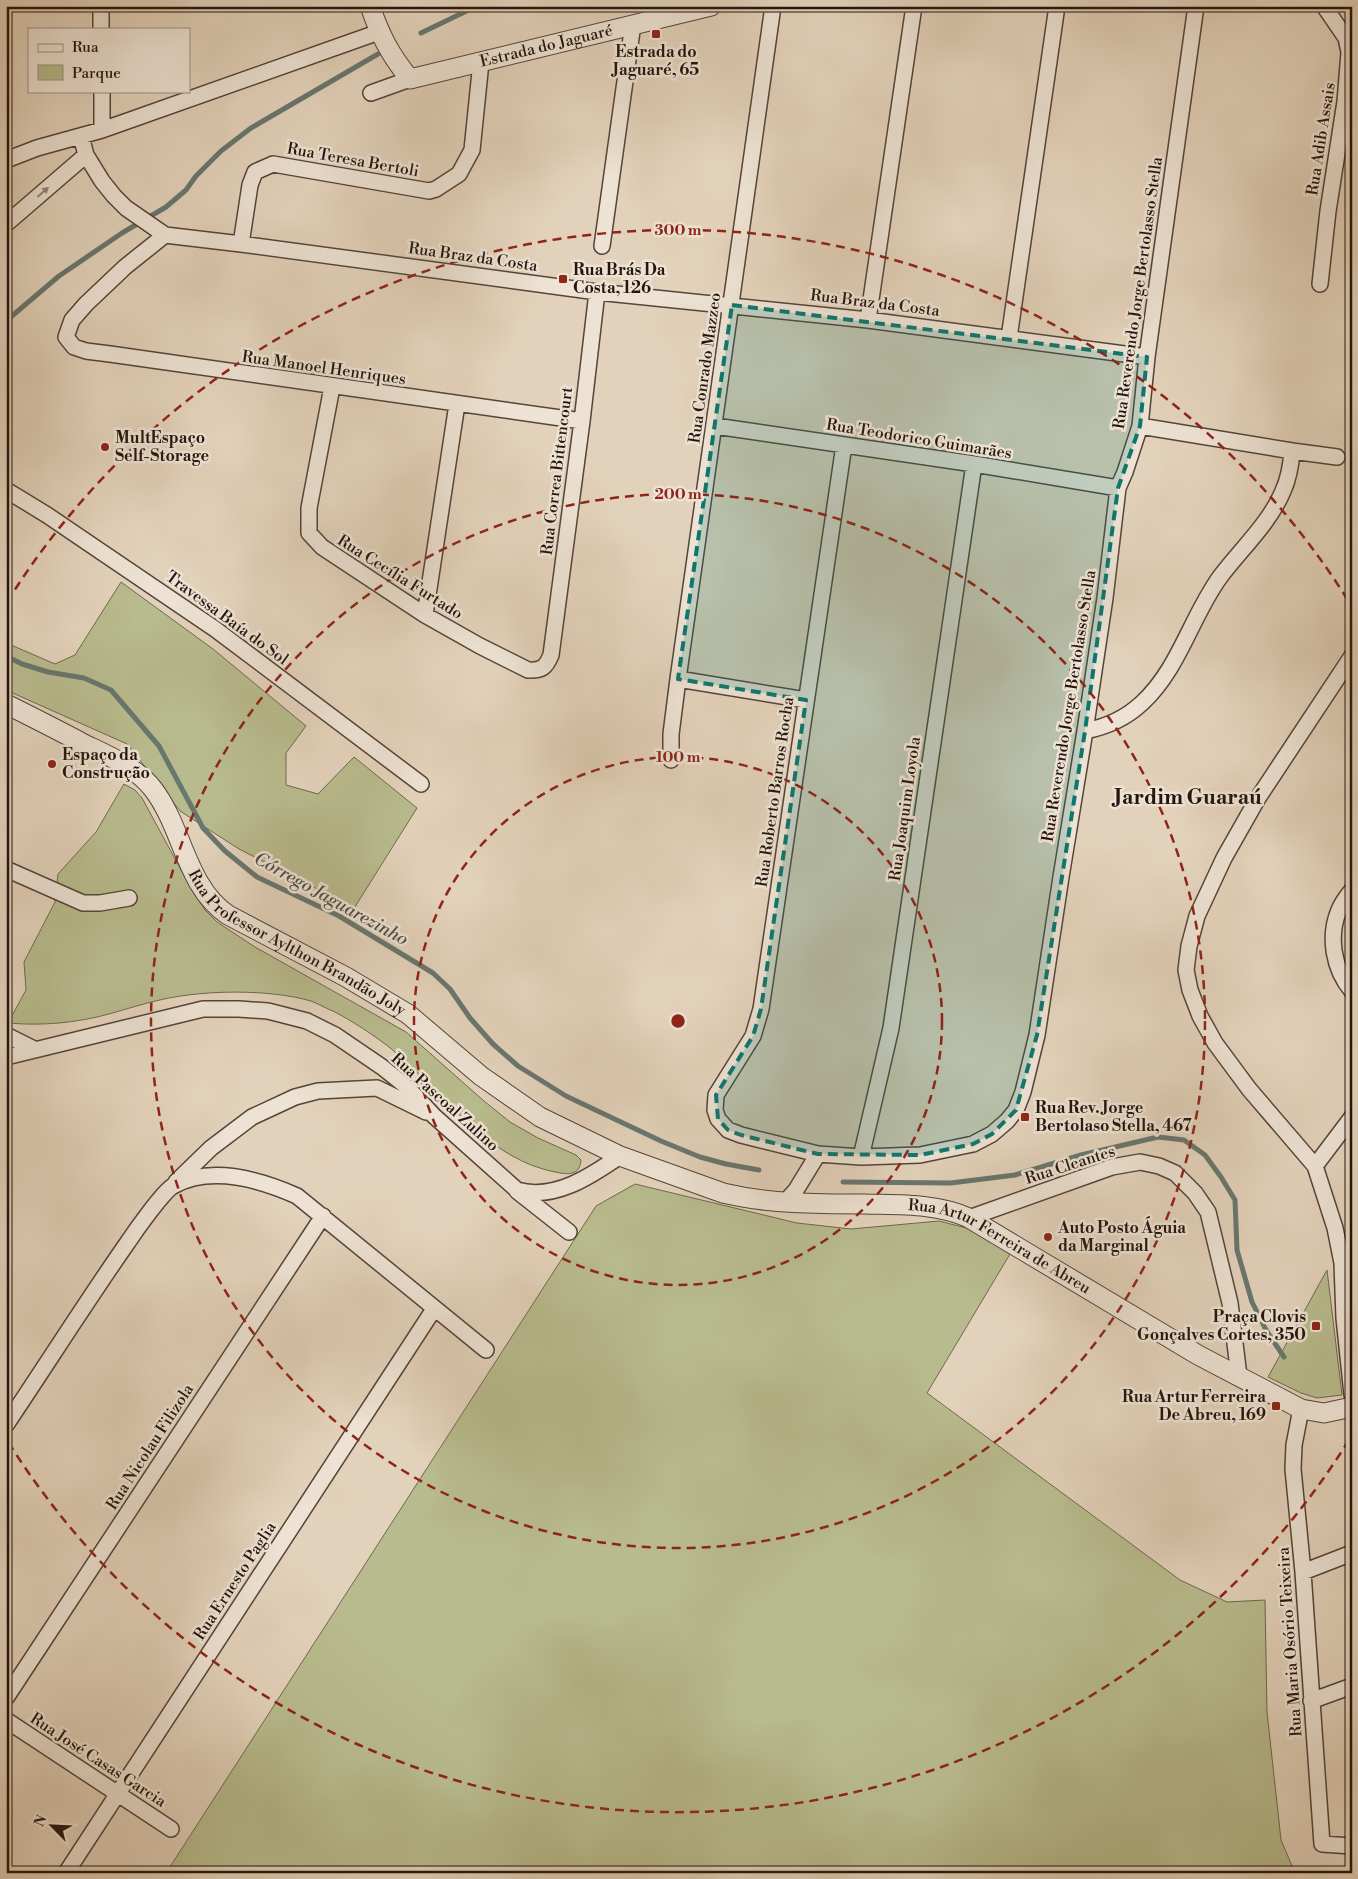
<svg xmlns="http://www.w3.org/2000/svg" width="1358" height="1879" font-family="'Libre Bodoni',serif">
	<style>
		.green { fill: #b8bb8d; stroke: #6e684e }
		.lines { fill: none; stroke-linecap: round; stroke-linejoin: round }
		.stream { stroke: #68776f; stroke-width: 5 }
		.minor-casing { stroke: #544439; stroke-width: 18 }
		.tertiary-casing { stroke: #544439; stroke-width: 21 }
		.minor { stroke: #ede2d3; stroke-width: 15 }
		.tertiary { stroke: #ede2d3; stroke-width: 19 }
		.oneway { fill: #93867a }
		.marked { fill: #0f766e; fill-opacity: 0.2; stroke: #0f766e; stroke-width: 4; stroke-dasharray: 10 6; stroke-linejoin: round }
		.ring { fill: none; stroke: #8f2418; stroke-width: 2.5; stroke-dasharray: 9 6 }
		.poi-dot { fill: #8f2418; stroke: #ede2d3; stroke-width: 2 }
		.labels { text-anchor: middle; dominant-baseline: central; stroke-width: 5; stroke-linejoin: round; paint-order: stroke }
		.street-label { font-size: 16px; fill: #24150e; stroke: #ede2d3 }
		.poi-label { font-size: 16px; font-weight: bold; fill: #24150e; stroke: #ede2d3; text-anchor: start }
		.water-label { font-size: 18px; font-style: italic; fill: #4c4e47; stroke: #ede2d3 }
		.district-label { font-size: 21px; font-weight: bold; fill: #24150e; stroke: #ede2d3 }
		.centre { fill: #8f2418; stroke: #ede2d3; stroke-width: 2.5 }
		.ring-label { font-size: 15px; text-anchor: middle; font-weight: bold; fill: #8f2418; stroke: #ede2d3; stroke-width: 5; stroke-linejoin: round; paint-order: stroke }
	</style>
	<rect width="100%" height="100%" fill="#e3d2bb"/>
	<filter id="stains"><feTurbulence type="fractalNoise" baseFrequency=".004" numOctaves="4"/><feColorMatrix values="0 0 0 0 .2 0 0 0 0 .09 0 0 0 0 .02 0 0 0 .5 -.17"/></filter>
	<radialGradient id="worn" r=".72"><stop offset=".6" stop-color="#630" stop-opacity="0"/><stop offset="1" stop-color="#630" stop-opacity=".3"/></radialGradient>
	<path class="green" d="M 121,582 L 213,649 L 306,726 L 286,753 L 286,785 L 318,794 L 354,757 L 417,808 L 353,910 L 325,893 L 239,849 L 180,811 L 127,744 L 6,690 L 6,656 L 11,645 L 55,664 L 75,655 Z
		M 124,784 L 135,790 L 142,798 L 193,892 L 205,910 L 217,922 L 255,947 L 406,1032 L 484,1101 L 510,1122 L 538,1138 L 576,1155 L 581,1160 C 580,1173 572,1175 560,1173 C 486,1161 443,1091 389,1047 C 372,1034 354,1022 335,1012 C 327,1009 319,1004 311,1001 C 269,989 206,990 164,999 C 145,1003 127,1009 109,1014 C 76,1023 42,1026 8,1023 L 26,990 L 24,962 L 55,902 L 58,874 L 96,832 Z
		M 635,1184 L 797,1223 L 851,1229 L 939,1221 L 974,1230 L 1010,1254 L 927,1393 L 1180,1580 L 1227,1602 L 1265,1600 L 1267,1712 L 1281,1840 L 1295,1873 L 166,1873 L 596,1206 Z
		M 1327,1270 L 1342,1395 L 1317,1398 L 1301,1393 L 1268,1377 Z"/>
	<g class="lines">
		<path class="stream" d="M 421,33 L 477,6
			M 6,321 L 59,276 L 122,233 L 166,207 L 186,190 L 196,176 L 221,151 L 251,128 L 378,54
			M 6,656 L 22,664 L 48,672 L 84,678 L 111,690 L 159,746 L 203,828 L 225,851 L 257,877 L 339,916 L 433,973 L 450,989 L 470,1018 L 493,1044 L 518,1066 L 566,1096 L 661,1141 L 700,1157 L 726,1164 L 759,1170
			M 843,1182 L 951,1183 L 1015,1175 L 1081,1155 L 1158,1137 L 1184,1140 L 1205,1155 L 1221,1177 L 1235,1200 L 1237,1250 L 1252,1302 L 1266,1330 L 1284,1357"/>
		<defs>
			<path id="minor" d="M 101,6 L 101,29
				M 102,91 L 102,130
				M 371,93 L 410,79
				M 81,136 L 86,155 L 102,181 L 114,196 L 126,208 L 165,235 L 241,244 L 597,292 L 868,320 L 1147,357
				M 6,160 L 37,148 L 102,130 L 379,32
				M 6,224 L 86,155
				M 165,235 L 125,267 L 86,304 L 72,320 L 66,337 L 74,347 L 86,351 L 110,354 L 582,421
				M 241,244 L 250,185 L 255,172 L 273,164 L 429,191 L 436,189 L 459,174 L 472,150 L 481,62
				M 602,246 L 633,24
				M 1320,284 L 1328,211 L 1345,102 L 1349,52 L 1346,38 L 1324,6
				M 868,320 L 914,6
				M 1009,338 L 1057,6
				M 332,387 L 309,508 L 309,533 L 322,547 L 425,615 L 480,646 L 528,670 C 542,671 546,667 551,655 L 582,421 L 597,292
				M 715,426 L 974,464 L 1118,488
				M 844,445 L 761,1009 L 753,1036 L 716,1095 L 715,1110 L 718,1119 L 728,1130 L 741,1135 L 818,1154 L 861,1157 L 920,1155 L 973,1144 L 992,1134 L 1007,1121 L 1016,1110 L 1023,1092 L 1037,1035 L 1061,877 L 1085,731 L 1105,598 L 1118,488 L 1125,472 L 1140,426 L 1147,357 L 1196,6
				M 1292,451 L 1337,457
				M 6,490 L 47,515 L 215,629 L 421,784
				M 425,615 L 457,404
				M 1352,656 L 1258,798 L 1224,858 L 1197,916 L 1189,946 L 1186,970 L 1190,990 L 1200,1016 L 1215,1043 L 1249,1089 L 1315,1166 L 1335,1228 L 1342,1263 L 1344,1318 L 1352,1395
				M 678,679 L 806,700
				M 1085,731 C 1106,727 1126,718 1142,703 C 1179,669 1191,617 1220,577 C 1241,549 1269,524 1283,491 C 1289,478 1291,465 1292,451 L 1140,426
				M 671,760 L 671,734 L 678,679 L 773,6
				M 6,869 L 83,903 L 100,903 L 129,898
				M 1352,890 C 1347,896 1342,903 1339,910 C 1328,936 1333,969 1352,991
				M 6,1035 L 34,1049
				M 6,1057 L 203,1009 L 239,1009 L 268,1011 L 307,1021 L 335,1035 L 382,1067 L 407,1087 L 434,1116 L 517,1190 C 554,1201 591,1176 620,1156
				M 861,1157 L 891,1028 L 974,464
				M 1315,1166 L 1352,1117
				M 176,1182 L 211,1148 L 252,1117 L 295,1097 L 318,1091 L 377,1088 L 426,1112
				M 517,1191 L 569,1232
				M 785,1202 L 796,1190 L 818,1154
				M 969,1218 L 1112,1167 L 1140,1162 L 1159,1166 L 1175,1173 L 1195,1193 L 1208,1212 L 1230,1303 L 1239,1376
				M 1301,1409 L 1294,1445 L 1293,1469 L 1303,1572 L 1322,1844 L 1352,1846
				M 6,1425 C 47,1364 86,1302 128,1242 C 136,1230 163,1192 173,1186 C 211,1165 261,1180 297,1196 L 486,1350
				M 1303,1572 L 1352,1553
				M 6,1698 L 323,1216
				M 1311,1701 L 1352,1686
				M 6,1720 L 171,1829
				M 66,1873 L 434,1309"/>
			<g id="tertiary">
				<path id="s1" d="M 370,6 C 380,35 390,55 410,79 L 711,6"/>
				<path id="s2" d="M 6,704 C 32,717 58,730 84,744 C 109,756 136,767 153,789 C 183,828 186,887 228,915 L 346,977 L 408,1014 L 481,1076 L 540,1117 L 620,1156 L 723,1193 C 770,1204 817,1204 864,1204 C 898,1205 937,1203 969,1218 L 1198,1355 L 1301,1409 L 1324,1413 L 1352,1407"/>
			</g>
		</defs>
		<use href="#minor" class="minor-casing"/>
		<use href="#tertiary" class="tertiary-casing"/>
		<use href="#minor" class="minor"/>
		<use href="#tertiary" class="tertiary"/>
	</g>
	<defs><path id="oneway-solid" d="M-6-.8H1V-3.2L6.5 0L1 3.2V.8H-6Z" transform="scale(1.25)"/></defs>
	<use class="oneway" href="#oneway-solid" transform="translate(43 192) rotate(-41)"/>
	<path class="marked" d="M 732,305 L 1147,357 L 1140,426 L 1118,488 L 1085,731 L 1037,1035 L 1016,1110 L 992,1134 L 973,1144 L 920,1155 L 818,1154 L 741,1135 L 728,1130 L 718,1119 L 716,1095 L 753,1036 L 761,1009 L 806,700 L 678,679 Z"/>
	<g class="ring">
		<circle cx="678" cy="1021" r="264"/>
		<circle cx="678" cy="1021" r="527"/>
		<path d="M1349 1440A791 791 0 0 1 7 1440M7 602A791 791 0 0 1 1349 602"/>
	</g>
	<g class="poi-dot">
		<rect x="651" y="29" width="10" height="10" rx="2.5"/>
		<rect x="558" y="274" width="10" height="10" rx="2.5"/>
		<circle cx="105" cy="447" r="5"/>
		<circle cx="52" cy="764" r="5"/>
		<rect x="1020" y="1112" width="10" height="10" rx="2.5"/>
		<circle cx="1048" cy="1237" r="5"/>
		<rect x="1311" y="1321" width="10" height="10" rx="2.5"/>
		<rect x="1271" y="1401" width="10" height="10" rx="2.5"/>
	</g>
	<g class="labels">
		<g class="street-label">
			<text stroke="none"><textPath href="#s1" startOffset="224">Estrada do Jaguaré</textPath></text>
			<text transform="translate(1321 139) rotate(-81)">Rua Adib Assais</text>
			<text transform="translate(353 160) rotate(10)">Rua Teresa Bertoli</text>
			<text transform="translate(473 257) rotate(8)">Rua Braz da Costa</text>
			<text transform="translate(1138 293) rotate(-82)">Rua Reverendo Jorge Bertolasso Stella</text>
			<text transform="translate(875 303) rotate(7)">Rua Braz da Costa</text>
			<text transform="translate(324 368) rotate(8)">Rua Manoel Henriques</text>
			<text transform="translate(705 368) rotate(-82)">Rua Conrado Mazzeo</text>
			<text transform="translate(919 439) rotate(9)">Rua Teodorico Guimarães</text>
			<text transform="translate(557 471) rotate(-83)">Rua Correa Bittencourt</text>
			<text transform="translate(400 577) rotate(32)">Rua Cecília Furtado</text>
			<text transform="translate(227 618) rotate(36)">Travessa Baía do Sol</text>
			<text transform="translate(1069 706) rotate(-81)">Rua Reverendo Jorge Bertolasso Stella</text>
			<text transform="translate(775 792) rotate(-82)">Rua Roberto Barros Rocha</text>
			<text transform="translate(905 809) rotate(-82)">Rua Joaquim Loyola</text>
			<text stroke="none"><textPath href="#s2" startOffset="391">Rua Professor Aylthon Brandão Joly</textPath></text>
			<text transform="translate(445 1102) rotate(42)">Rua Pascoal Zulino</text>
			<text transform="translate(1070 1165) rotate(-18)">Rua Cleantes</text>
			<text stroke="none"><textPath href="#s2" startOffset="1178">Rua Artur Ferreira de Abreu</textPath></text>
			<text transform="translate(150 1447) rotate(-57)">Rua Nicolau Filizola</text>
			<text transform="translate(235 1581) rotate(-57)">Rua Ernesto Paglia</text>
			<text transform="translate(1290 1642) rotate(-94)">Rua Maria Osório Teixeira</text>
			<text transform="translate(98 1760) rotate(33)">Rua José Casas Garcia</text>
		</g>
		<g class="poi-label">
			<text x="656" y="52" text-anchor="middle">Estrada do<tspan x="656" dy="18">Jaguaré, 65</tspan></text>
			<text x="573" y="270">Rua Brás Da<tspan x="573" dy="18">Costa, 126</tspan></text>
			<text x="115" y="438">MultEspaço<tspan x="115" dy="18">Self-Storage</tspan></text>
			<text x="62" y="755">Espaço da<tspan x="62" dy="18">Construção</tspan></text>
			<text x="1035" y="1108">Rua Rev. Jorge<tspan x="1035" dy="18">Bertolaso Stella, 467</tspan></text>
			<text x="1058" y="1228">Auto Posto Águia<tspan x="1058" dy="18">da Marginal</tspan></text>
			<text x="1306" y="1317" text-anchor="end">Praça Clovis<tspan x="1306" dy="18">Gonçalves Cortes, 350</tspan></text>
			<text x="1266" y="1397" text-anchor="end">Rua Artur Ferreira<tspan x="1266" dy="18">De Abreu, 169</tspan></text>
		</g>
		<g class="water-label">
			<text transform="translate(331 899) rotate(29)">Córrego Jaguarezinho</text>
		</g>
		<g class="district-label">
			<text x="1188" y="798">Jardim Guaraú</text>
		</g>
	</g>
	<circle cx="678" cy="1021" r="8" class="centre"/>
	<g class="ring-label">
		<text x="678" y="235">300 m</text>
		<text x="678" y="499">200 m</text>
		<text x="678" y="762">100 m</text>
	</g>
	<rect width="1358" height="1879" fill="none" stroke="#e3d2bb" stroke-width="25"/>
	<rect x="8" y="8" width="1343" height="1864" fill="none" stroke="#24150e" stroke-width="2.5"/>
	<rect x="12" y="12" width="1333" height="1854" fill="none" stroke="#24150e"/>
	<rect x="28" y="28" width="162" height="65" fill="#ede2d3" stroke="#9d9084"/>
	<rect x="38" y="44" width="25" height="8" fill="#ede2d3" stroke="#9d9084"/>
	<text x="72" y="52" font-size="15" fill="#24150e">Rua</text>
	<rect x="38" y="65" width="25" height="15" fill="#b8bb8d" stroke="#9d9084"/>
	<text x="72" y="78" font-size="15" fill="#24150e">Parque</text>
	<g transform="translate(52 1826) rotate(294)" stroke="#ede2d3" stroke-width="4" paint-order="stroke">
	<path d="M0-4L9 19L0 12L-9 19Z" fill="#24150e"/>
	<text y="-8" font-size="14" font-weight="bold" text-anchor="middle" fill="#24150e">N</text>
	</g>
	<rect width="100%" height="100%" filter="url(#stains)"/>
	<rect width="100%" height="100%" fill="url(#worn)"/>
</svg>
